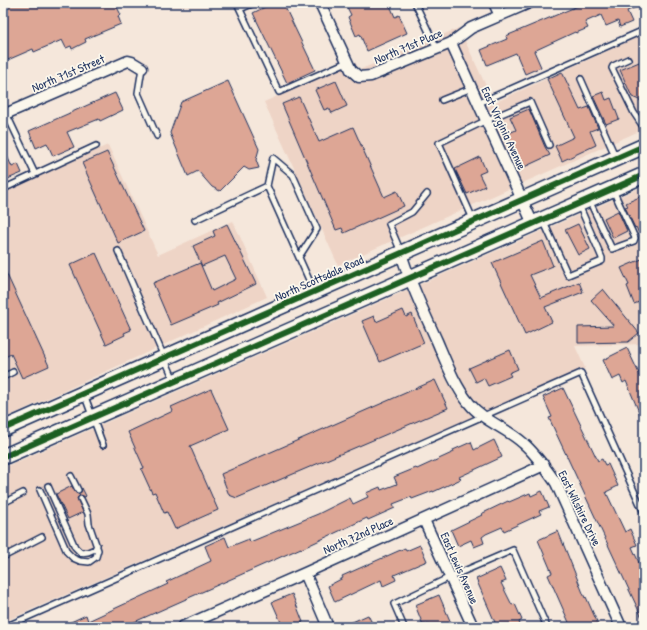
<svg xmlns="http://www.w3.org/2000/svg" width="647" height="630" font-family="'Patrick Hand',sans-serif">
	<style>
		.built { fill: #eed4c6 }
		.building { fill: #dda695; stroke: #1b2f5e }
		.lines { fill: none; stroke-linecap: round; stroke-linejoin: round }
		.lane-casing { stroke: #1b2f5e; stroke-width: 8 }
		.street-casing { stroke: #1b2f5e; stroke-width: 13 }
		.primary-casing { stroke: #1b2f5e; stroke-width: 18 }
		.lane { stroke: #fbf7ec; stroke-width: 5 }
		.street { stroke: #fbf7ec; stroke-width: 10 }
		.primary { stroke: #fbf7ec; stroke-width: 15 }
		.cycleway-casing { stroke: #fbf7ec; stroke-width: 8 }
		.cycleway { stroke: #1b5e20; stroke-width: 6 }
		.labels { text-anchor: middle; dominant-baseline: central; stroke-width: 3.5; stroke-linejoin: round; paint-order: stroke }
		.street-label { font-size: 12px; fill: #1b2f5e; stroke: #fbf7ec }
	</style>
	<rect width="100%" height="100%" fill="#f5e7db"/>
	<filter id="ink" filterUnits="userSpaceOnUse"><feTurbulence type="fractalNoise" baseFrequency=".025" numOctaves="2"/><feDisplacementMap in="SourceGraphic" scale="8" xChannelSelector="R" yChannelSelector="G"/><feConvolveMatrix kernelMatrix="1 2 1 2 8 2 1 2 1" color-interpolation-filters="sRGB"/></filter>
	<g filter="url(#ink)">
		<path class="built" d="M 459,28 L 494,103 L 644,34 L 644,129 L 338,265 L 264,102 L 355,62 L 359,70 Z
			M 108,145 L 158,255 L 233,221 L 267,297 L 3,419 L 3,191 Z
			M 644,186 L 644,344 L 575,346 L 585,368 L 3,622 L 3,468 Z"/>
		<path class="building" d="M 3,3 L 115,3 L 121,15 L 118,16 L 121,24 L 85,39 L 86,42 L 72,49 L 71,46 L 66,48 L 62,40 L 34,52 L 33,49 L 3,62 Z
			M 273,3 L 283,3 L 315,70 L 287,83 L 253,13 Z
			M 345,3 L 389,3 L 395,17 L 399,15 L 407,33 L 367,51 L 360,34 L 356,36 L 348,17 L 351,15 Z
			M 585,3 L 644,3 L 644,4 L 627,11 L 632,22 L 620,27 L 618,21 L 606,26 L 601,15 L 585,22 L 588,28 L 576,33 L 575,32 L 534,51 L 541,67 L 525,74 L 516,53 L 487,65 L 481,50 L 507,39 L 506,36 Z
			M 644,60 L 644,102 L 632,97 L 620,70 Z
			M 562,72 L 580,110 L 589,107 L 598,128 L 590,131 L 596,145 L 562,161 L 555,146 L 574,137 L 547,79 Z
			M 228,81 L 259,149 L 256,160 L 259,168 L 249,170 L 244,167 L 220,191 L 212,187 L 198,171 L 188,176 L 170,133 L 181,102 Z
			M 336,81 L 347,106 L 332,113 L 329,108 L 324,110 L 315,90 Z
			M 603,92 L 606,100 L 611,98 L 619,119 L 606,124 L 593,96 Z
			M 115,93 L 123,110 L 100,121 L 99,119 L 67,132 L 74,147 L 53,156 L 47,143 L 36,148 L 29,131 Z
			M 299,97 L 319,142 L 353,127 L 384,197 L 397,191 L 404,206 L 344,233 L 342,228 L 336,230 L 282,104 Z
			M 529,109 L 545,147 L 550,155 L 522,168 L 507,134 L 516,130 L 510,117 Z
			M 3,147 L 12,167 L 18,164 L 22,173 L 3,181 Z
			M 107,152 L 144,231 L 118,243 L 82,163 Z
			M 480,157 L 486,171 L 479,174 L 485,186 L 467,194 L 455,169 Z
			M 644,195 L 644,244 L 636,227 L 635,228 L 625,207 L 628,206 L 626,203 Z
			M 618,211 L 627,231 L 613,238 L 604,218 Z
			M 227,224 L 256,284 L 217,303 L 218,305 L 171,325 L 153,283 L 200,263 L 212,291 L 236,279 L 225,256 L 202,266 L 193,246 L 215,236 L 213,231 Z
			M 578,224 L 590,249 L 578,255 L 565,230 Z
			M 543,241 L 553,266 L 530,275 L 541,298 L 579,282 L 583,292 L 545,307 L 552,322 L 525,335 L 492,263 Z
			M 96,253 L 131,330 L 124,333 L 125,335 L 106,344 L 70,265 Z
			M 644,258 L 644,300 L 634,304 L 627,286 L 629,285 L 621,268 Z
			M 3,266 L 49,366 L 22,378 L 11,354 L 3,358 Z
			M 603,289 L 639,333 L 628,342 L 578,343 L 578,327 L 614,326 L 591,300 Z
			M 403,310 L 406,317 L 412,314 L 424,343 L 380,362 L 362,321 L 374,316 L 376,322 Z
			M 627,348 L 644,384 L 644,424 L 626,381 L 623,383 L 620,376 L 612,380 L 603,360 Z
			M 510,350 L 518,369 L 509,373 L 511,376 L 488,386 L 484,378 L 476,382 L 469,368 Z
			M 435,380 L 448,408 L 237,498 L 229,495 L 221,474 Z
			M 563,388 L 598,461 L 602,459 L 605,465 L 608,464 L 618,486 L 606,492 L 625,532 L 630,529 L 637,545 L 632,547 L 640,565 L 644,563 L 644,622 L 549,418 L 552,417 L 543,397 Z
			M 211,389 L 229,429 L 190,446 L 218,510 L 175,529 L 167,512 L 164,513 L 155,492 L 152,493 L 141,469 L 144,468 L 128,432 L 173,411 L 171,407 Z
			M 494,440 L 502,457 L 459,477 L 461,479 L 433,492 L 433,491 L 412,499 L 411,497 L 393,504 L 395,508 L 368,520 L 367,518 L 301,549 L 301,548 L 123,627 L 60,627 L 86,615 L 88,621 L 168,584 L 166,582 L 211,561 L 205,546 L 225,537 L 229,547 L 249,539 L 250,542 L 318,514 L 350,498 L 353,504 L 368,497 L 366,493 L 380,487 L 381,490 L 397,484 L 394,477 L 416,468 L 417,469 L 454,452 L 453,450 L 471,442 L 474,450 Z
			M 72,486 L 75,492 L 77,494 L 81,492 L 82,488 L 86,496 L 85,497 L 80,495 L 77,498 L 83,512 L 68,519 L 56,494 Z
			M 542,491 L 549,507 L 539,511 L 541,514 L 504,531 L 502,527 L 486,534 L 482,537 L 484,543 L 474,547 L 471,540 L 458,546 L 451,530 L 482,515 L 481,514 L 508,501 L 509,502 L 530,493 L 531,496 Z
			M 558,531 L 585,598 L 586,597 L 598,624 L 591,627 L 571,627 L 548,575 L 552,573 L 538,540 Z
			M 420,545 L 427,561 L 394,575 L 396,580 L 383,586 L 381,580 L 335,602 L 328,586 L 343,578 L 342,576 L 405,548 L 406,551 Z
			M 500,568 L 506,581 L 501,583 L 512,605 L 515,604 L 522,620 L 519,622 L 521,627 L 497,627 L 476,579 Z
			M 292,594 L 303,622 L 291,627 L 283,627 L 272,602 Z
			M 439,595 L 451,623 L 440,627 L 430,627 L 428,623 L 423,625 L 415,605 Z
			M 368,615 L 374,627 L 341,627 Z"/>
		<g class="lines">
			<defs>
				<path id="lane" d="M 237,3 L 279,92 L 347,62
					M 415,3 L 437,49
					M 240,9 L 254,3
					M 628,59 L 613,66 L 612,68 L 634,113 L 644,128
					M 142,68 L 138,93 L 157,136
					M 581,79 L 616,158
					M 442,100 L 472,88
					M 479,103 L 644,30
					M 6,113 L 35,174
					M 267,186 L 273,158 L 293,175 L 317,229 L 299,257
					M 3,189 L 96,146
					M 589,200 L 612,249 L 634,241 L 635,238 L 613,190
					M 473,219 L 439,143 L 487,120 L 530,102 L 549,145
					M 195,220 L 267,186 L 314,291
					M 543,220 L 568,275 L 602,261 L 602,258 L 579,205
					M 118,251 L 174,380
					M 401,252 L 389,224 L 412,212 L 427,194
					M 3,377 L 13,372
					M 84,394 L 103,445
					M 71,476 L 78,490
					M 48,486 L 75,547 L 81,553 L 88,552 L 95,549 L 97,545
					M 40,490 L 67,552 L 73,558 L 80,561 L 89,562 L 96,557 L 98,550 L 89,524 L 88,514 L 81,499
					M 3,503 L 23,493
					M 3,557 L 42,537
					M 5,627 L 581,373 L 644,513
					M 404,627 L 394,604 L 450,577 L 513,550 L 547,627"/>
				<path id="street" d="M 320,3 L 351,70 L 359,77 L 371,76 L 451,43 L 471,28 L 529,3
					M 494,3 L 500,16
					M 451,43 L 533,224
					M 3,115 L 128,61 L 132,62 L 142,68
					M 401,253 C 410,284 424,312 437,341 C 446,362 455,386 469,403 C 483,421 507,428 523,443 C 536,454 546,469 556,483 L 621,627
					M 424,520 L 473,627
					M 305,573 L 328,627
					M 182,627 L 305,573 L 544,465"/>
				<path id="primary" d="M 3,429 L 644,146
					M 3,457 L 644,175"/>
			</defs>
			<use href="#lane" class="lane-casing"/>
			<use href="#street" class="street-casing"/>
			<use href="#primary" class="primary-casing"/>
			<use href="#lane" class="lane"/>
			<use href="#street" class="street"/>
			<use href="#primary" class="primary"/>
			<defs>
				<path id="cycleway" d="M 3,429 L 644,146
					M 3,457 L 644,175"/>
			</defs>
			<use href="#cycleway" class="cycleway-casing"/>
			<use href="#cycleway" class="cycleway"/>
		</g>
	</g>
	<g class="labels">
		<g class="street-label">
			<text transform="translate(408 46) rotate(-23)">North 71st Place</text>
			<text transform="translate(68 73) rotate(-23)">North 71st Street</text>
			<text transform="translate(504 128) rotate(65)">East Virginia Avenue</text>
			<text transform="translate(319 278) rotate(-24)">North Scottsdale Road</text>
			<text transform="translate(580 508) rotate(64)">East Wilshire Drive</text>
			<text transform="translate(358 535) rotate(-24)">North 72nd Place</text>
			<text transform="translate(460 568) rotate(66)">East Lewis Avenue</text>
		</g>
	</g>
	<rect width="647" height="630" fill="none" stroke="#fbf7ec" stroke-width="16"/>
	<rect x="8" y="8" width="631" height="614" fill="none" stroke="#1b2f5e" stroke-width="1.5" filter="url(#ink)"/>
</svg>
